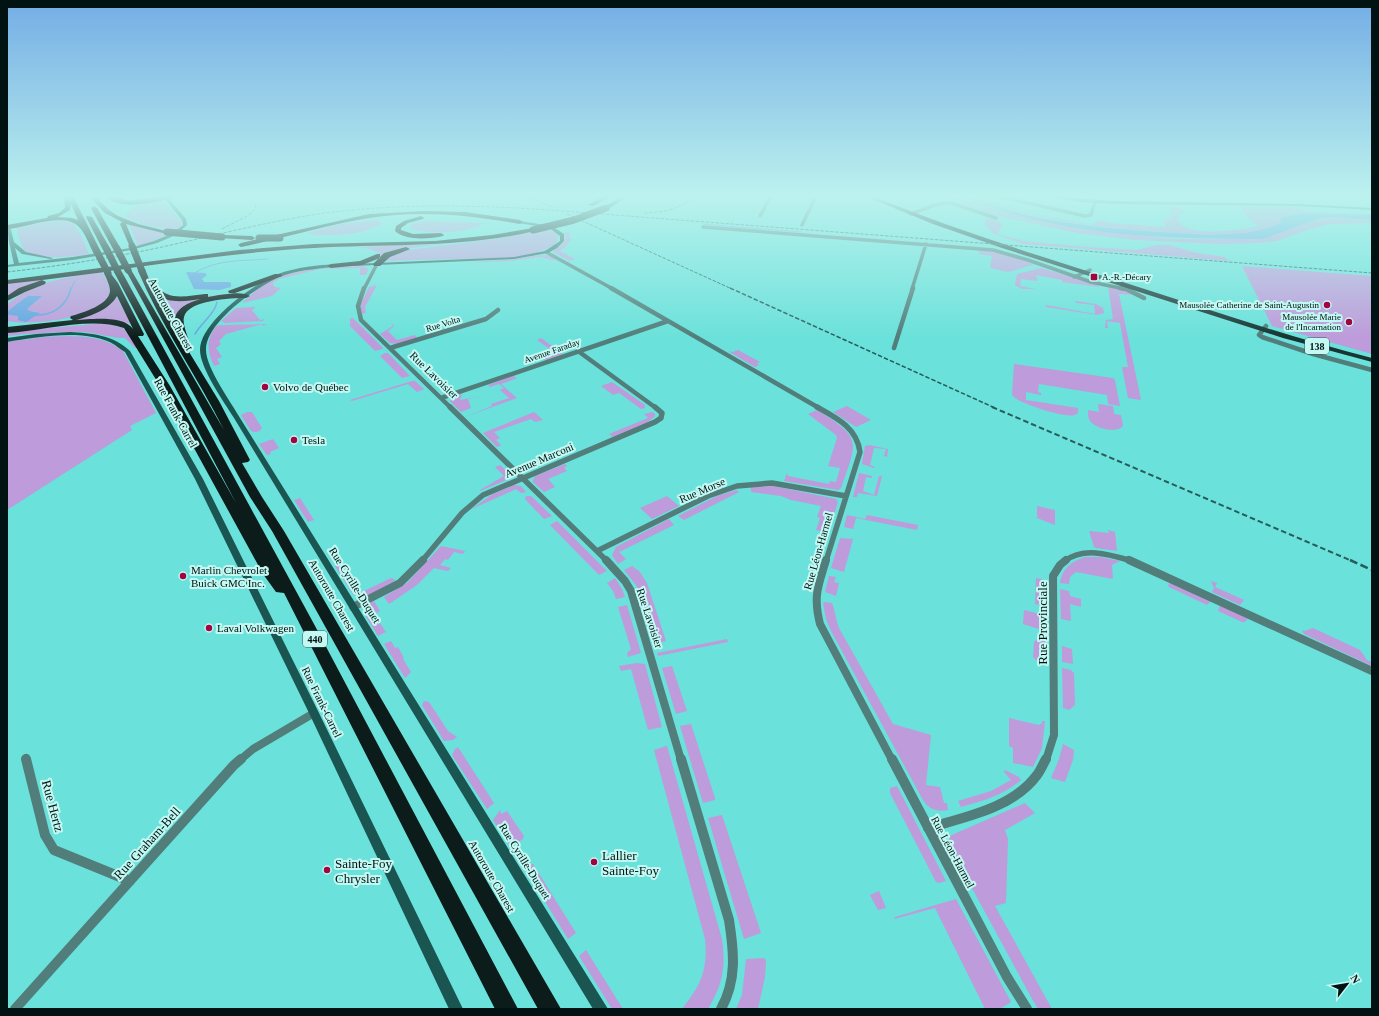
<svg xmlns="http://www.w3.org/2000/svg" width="1379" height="1016" font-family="'Times New Roman',serif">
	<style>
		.green { fill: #be9bda; fill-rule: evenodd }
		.water { fill: #67a3e0 }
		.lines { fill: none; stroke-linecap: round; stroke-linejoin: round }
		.stream-far1 { stroke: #67a3e0; stroke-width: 1 }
		.stream { stroke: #67a3e0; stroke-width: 1.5 }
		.street-far4 { stroke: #517d7a; stroke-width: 3.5 }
		.street-far3 { stroke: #517d7a; stroke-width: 4.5 }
		.street-far2 { stroke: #517d7a; stroke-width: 5.5 }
		.street-far1 { stroke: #517d7a; stroke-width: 8 }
		.street { stroke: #517d7a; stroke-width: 10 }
		.secondary { fill: #1b5552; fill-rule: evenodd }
		.primary { fill: #163533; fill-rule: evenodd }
		.highway { fill: #0c1c1a; fill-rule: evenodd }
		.rail-far3 { stroke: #265d5a; stroke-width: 1; stroke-dasharray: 3.5 1.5; stroke-linecap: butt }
		.rail-far2 { stroke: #265d5a; stroke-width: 1.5; stroke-dasharray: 4.5 2; stroke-linecap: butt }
		.rail-far1 { stroke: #265d5a; stroke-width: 2; stroke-dasharray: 5.5 3; stroke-linecap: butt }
		.rail { stroke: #265d5a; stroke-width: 2.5; stroke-dasharray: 8 3.5; stroke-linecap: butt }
		.highway-bridge { stroke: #0c1c1a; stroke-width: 7 }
		.poi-dot { fill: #a20440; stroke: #c3f8f3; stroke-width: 1.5 }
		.labels { text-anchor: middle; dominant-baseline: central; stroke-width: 4; stroke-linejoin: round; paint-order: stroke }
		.far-poi-label { font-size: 9px; fill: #001211; stroke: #c3f8f3; text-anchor: end }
		.far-street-label { font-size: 9px; fill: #001211; stroke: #c3f8f3 }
		.shield { fill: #c3f8f3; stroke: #3a5755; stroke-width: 1 }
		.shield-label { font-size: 10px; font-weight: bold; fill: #001211 }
		.street-label { font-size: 11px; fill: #001211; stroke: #c3f8f3 }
		.poi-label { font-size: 11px; fill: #001211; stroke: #c3f8f3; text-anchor: start }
		.near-street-label { font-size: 13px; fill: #001211; stroke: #c3f8f3 }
		.near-poi-label { font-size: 13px; fill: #001211; stroke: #c3f8f3; text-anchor: start }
	</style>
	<rect width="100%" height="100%" fill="#6ae1da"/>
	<path class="green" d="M 941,196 L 961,196 L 1009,213 L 1081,229 L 1173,239 L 1260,239 L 1266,238 L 1317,219 L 1328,217 L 1372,220 L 1372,223 L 1329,224 L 1307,230 L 1277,241 L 1260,243 L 1219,244 L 1136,240 L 1077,233 L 1012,219 L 997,216 Z
		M 971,196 L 976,196 L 1026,212 L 1092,225 L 1098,220 L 1111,223 L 1163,227 L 1166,226 L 1163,220 L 1171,219 L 1171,209 L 1169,206 L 1176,207 L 1185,211 L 1181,212 L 1178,220 C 1186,239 1242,230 1259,226 L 1246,217 L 1241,207 L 1296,207 C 1311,215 1352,212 1372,214 L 1372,215 L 1302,213 L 1280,218 L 1282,222 C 1247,239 1203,234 1165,232 C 1096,227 1037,222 971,196 Z
		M 156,202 L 166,203 L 181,222 L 181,226 L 176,231 L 146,225 L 127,218 L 126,214 C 133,205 146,204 156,202 Z
		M 986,218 L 997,220 L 1003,224 L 997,234 L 1024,241 L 1075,246 L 1137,250 L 1156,245 L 1169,245 L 1197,253 L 1224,257 L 1230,261 L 1024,244 L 994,234 L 984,224 Z
		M 378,220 L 382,224 C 363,234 344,235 323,235 C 318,235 312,235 307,233 L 341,224 Z
		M 62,221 L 73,223 L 82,237 L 89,254 C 74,256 33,262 23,248 C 20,243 19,236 17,230 L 18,228 L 47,222 Z
		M 424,221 L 485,223 C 464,234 433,234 410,229 L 411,225 Z
		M 129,224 L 172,233 L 148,243 L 138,246 Z
		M 548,229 L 558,235 L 557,242 C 535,261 489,258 461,259 C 438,259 414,260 391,261 L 386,260 L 387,258 L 408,250 L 496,239 Z
		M 570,232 L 569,238 L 572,238 L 565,248 L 562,249 L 560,251 L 575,259 L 570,261 L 553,252 C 558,245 570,243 564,233 Z
		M 443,244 L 402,249 L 380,257 L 379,253 L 370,249 L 357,247 Z
		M 975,250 L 994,251 L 1031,263 L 1033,265 L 1008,272 L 990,268 L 992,256 L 979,254 L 979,251 Z
		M 542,255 L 550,255 L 556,259 L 553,260 L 541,257 L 511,261 L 466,263 L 521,258 Z
		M 363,266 L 367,268 L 368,270 L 366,275 L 360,275 L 360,268 L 320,269 L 279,279 L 274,282 L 273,285 L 275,287 L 281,288 L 272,296 L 242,303 C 249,297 256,290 263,285 C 293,267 329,268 363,266 Z
		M 1242,266 L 1372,276 L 1372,354 L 1272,326 Z
		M 1041,268 L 1096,284 L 1100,287 L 1062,282 L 1062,280 L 1036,275 L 1038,281 L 1021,279 L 1020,286 L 1036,289 L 1022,289 L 1015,285 L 1017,274 Z
		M 102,272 C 105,277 110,285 110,291 C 109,319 27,326 7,321 L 7,304 C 37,281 65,277 102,272 ZM 28,296 L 36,302 L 27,307 L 28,311 L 39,312 L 18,316 Z
		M 52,278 L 41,281 L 7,297 L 7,283 Z
		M 377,285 L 365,307 L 366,313 L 361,314 L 360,306 L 369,287 Z
		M 1108,287 L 1123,289 L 1134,295 L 1119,294 L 1141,400 L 1128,398 L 1122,367 L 1128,367 L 1120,323 L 1107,321 L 1108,328 L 1105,328 L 1106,320 L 1113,319 Z
		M 227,294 L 187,307 L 177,324 L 174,325 L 159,298 L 184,299 Z
		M 117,297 L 131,324 L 112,320 L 54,324 L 74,320 Z
		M 1075,301 L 1096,304 L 1103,308 L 1104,313 L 1097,315 L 1046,307 L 1046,305 L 1095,314 L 1094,305 L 1076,303 Z
		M 254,307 L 255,308 L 252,310 L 260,320 L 264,319 L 263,321 L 225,323 L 221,321 L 236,308 Z
		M 353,318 L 383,348 L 382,349 L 375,351 L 350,326 L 350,319 Z
		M 105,323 L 123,328 L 137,347 L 135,348 L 125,338 C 111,338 97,333 82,332 C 57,332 32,333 7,336 L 7,332 Z
		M 262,324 L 226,334 L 219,341 L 221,344 L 216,348 L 222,357 L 217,359 L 220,364 L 214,366 C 207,351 206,340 216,326 L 221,325 L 267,324 L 263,326 Z
		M 391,324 L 394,325 L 393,327 L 388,331 L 397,340 L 415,335 L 417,338 L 397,344 L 390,343 L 380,334 L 393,326 Z
		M 44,337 C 70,336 101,333 123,351 L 156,413 L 130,426 L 132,430 L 7,510 L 7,342 Z
		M 541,338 L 563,354 L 547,360 L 539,358 L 554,352 L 537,340 Z
		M 738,350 L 760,362 L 757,363 L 759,365 L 755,367 L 728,351 L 733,352 Z
		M 385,353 L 388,353 L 410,376 L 402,378 L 380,356 Z
		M 1014,364 L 1113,378 L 1115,380 L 1120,406 L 1108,404 L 1107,395 L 1039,384 L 1038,392 L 1041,393 L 1041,395 L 1026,392 L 1026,400 L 1078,408 L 1078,413 C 1074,416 1071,416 1066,415 C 1055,414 1018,403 1012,395 Z
		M 513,376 L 517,378 L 501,384 L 517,398 L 465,417 L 492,406 L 491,404 L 509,398 L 500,390 L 504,388 L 499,384 L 490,387 L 488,385 Z
		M 412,381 L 415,381 L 424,389 L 417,392 L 408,384 L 352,401 L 350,400 Z
		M 612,382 L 645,405 L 645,408 L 641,409 L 619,393 L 613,395 L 601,386 Z
		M 460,394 L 462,395 L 460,400 L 483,396 L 468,399 L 471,408 L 461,412 L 450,401 L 452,397 Z
		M 1098,404 L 1113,406 L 1114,414 L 1121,415 L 1123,426 L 1121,428 C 1113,432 1097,429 1091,422 C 1088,419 1088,414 1088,410 L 1099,412 Z
		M 847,406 L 871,420 L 856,427 L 833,412 Z
		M 817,410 C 862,438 858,440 841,488 L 838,490 L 784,481 L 787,473 L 788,476 L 829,484 L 830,481 L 836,482 L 840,468 L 828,466 L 837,438 L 836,435 L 808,414 Z
		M 247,412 L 252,412 L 262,428 C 260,432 255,433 251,431 L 241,415 Z
		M 534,412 L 543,420 L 535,422 L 531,419 L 494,432 L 500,438 L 496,440 L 501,445 L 500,446 L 497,447 L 483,433 Z
		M 652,412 L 655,414 L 655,416 L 647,423 L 613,437 L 609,434 L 648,418 L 644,414 Z
		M 273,439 L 279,448 L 270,452 L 271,454 L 267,455 L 259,444 Z
		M 869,445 L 888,449 L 887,457 L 884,456 L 886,449 L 874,448 L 870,465 L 875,467 L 874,468 L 862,464 L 865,446 Z
		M 565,464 L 567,466 L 564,468 L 567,471 L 548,479 L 555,487 L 544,492 L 533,482 L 533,480 L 535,476 Z
		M 500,465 L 510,474 L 509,479 L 480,491 L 480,490 L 504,476 L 495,467 Z
		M 859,473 L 872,476 L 872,478 L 866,477 L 863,491 L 874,495 L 879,476 L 882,476 L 877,496 L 858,493 L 857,497 L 853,497 Z
		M 514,485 L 521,486 L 526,492 L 521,493 L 516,489 L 472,509 L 491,495 Z
		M 773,486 L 836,499 L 838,502 L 828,533 L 816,530 L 820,518 L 817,517 L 821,506 L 791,500 L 781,496 L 751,492 L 751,487 Z
		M 737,490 L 739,492 L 684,520 L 678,516 L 717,496 Z
		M 526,496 L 531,496 L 552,516 L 544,519 L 525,499 Z
		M 667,496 L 679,506 L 652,519 L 640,508 Z
		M 300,498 L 314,520 L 308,522 L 294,500 Z
		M 1037,506 L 1055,510 L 1055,525 L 1037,518 Z
		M 847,515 L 865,519 L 867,515 L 918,525 L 917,530 L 856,518 L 853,529 L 844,527 Z
		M 669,519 L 674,525 L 619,552 L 626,559 L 618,564 L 612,555 L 616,547 Z
		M 557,521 L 607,571 L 599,575 L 550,525 Z
		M 1108,530 L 1115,532 L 1117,551 L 1096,548 L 1094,547 L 1089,531 L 1109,533 Z
		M 840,538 L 853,539 L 844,572 L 831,568 Z
		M 441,546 L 465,551 L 463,554 L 454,552 L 448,560 L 445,559 L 440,565 L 451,568 L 448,571 L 434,568 L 417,585 L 389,604 L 384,597 L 407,583 Z
		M 1085,557 L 1101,557 L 1120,561 L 1112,565 L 1113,579 L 1076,572 L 1070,577 L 1069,584 L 1060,583 C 1062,568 1072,561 1085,557 Z
		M 341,563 L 360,593 L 391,578 L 396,580 C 385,587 366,601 353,594 L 335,566 Z
		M 632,566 L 640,572 L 647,583 L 666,641 L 654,644 L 636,585 L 624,570 Z
		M 829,576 L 836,577 L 834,582 L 839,583 L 836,596 L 825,592 Z
		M 615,578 L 622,589 L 625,597 L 616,599 L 613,591 L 607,583 Z
		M 1036,578 L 1045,580 L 1045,606 L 1035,604 Z
		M 1211,581 L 1217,583 L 1215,587 L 1244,600 L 1240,605 L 1212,592 L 1214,588 Z
		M 1170,582 L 1211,601 L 1207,605 L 1169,587 L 1168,586 Z
		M 1060,589 L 1069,591 L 1070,596 L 1081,599 L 1081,607 L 1070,604 L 1071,621 L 1061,619 Z
		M 374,601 L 380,611 L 374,614 L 386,632 L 378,636 L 364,613 L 366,606 Z
		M 825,602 L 832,603 C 835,610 836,620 839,628 L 893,724 L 931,735 L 926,785 L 940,787 L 944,803 L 947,803 L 948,810 C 938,812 929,810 923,800 L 831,631 L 826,619 L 823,603 Z
		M 627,605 L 641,653 L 628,657 L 627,653 L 631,649 L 618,607 Z
		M 1220,605 L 1248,618 L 1245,622 L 1242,622 L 1218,611 Z
		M 1024,610 L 1044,615 L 1045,631 L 1023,624 Z
		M 1313,628 L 1360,650 L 1367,660 L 1372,662 L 1372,666 L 1304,634 L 1302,630 L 1305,631 Z
		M 727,639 L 728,642 L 658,656 L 657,653 Z
		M 1037,639 L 1045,640 L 1045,663 L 1037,661 L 1033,657 L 1034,642 Z
		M 391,641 L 395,648 L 398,647 L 404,658 L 403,659 L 411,672 L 405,678 L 384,644 Z
		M 1062,646 L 1072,649 L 1073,664 L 1062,662 Z
		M 637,663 L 645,664 L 662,727 L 648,730 L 631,669 L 621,671 L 619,666 Z
		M 672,666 L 687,711 L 676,714 L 662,668 Z
		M 1062,668 L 1071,670 L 1074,673 L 1075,705 L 1069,710 L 1063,708 Z
		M 424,701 L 429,702 L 448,731 L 457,737 L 453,740 L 444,741 L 422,705 Z
		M 1009,718 L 1039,725 L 1042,723 L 1042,721 L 1045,721 L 1042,748 L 1033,767 L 1013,763 L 1013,748 L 1009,746 Z
		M 691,724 L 715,798 L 715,800 L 703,803 L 680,726 Z
		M 1063,744 L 1074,750 L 1073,760 L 1065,782 L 1051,778 L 1059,759 Z
		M 666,746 L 667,746 L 722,939 C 726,967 723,984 708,1009 L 682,1009 C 701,985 708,970 705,939 L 654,750 Z
		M 458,747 L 494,803 L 487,809 L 452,755 L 455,749 Z
		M 1005,770 L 1019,777 L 1021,780 C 1004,795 983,801 961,807 L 958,801 L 991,791 L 1011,780 L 1004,772 Z
		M 897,786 L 946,881 L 939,883 L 936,882 L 890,793 L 890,788 Z
		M 1025,803 L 1035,813 L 1005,830 L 1008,839 L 1006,903 L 995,906 L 1052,1009 L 1038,1009 L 1031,997 L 948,844 L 950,836 L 954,834 Z
		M 500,810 L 501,814 L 507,811 L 524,836 L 523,839 L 512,846 L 510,846 L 493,820 Z
		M 722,815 L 761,933 L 744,939 L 708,818 Z
		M 533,864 L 576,933 L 568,939 L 523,866 Z
		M 879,891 L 886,908 L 878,910 L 870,895 Z
		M 956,899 L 1011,1002 L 1000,1009 L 985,1009 L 935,908 L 894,919 L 895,917 Z
		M 586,950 L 623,1009 L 612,1009 L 579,956 Z
		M 764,958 L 766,960 L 765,977 L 758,1009 L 736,1009 L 742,995 L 746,959 Z"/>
	<path class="water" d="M 961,196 C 973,196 981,201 993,205 C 1004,209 1016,212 1027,215 C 1071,225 1115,229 1160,232 C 1197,234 1247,240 1282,222 L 1280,218 L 1302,213 L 1372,215 L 1372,220 L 1328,217 L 1317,219 L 1266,238 L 1260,239 C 1159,239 1056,236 961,196 Z
		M 186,272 L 205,273 L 207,275 L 202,279 L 204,282 L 229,282 L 231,283 L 231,287 L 219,290 L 194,289 Z
		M 28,296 L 42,296 L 27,309 L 30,311 L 40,313 L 26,322 L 18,320 L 18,316 L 9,315 L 7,313 L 9,310 Z"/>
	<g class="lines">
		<path class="stream-far1" d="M 703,224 L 801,232
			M 196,275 L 195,273 C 217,259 243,261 268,259
			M 71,289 L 75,281"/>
		<path class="stream" d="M 34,315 C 53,316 67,306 71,288
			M 195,334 C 201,323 215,314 217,302"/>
		<path class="street-far4" d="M 572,196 L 584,196
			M 997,196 L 1085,216 L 1091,215 L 1095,202
			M 911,214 C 924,210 937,202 951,203 L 996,218
			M 760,216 L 771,196
			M 802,225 L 816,196
			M 703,227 L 993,250 L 1028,260 L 1091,282 L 1125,289
			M 546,252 L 613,289
			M 1074,277 L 1090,270
			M 364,289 L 377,264
			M 912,289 L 926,244"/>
		<path class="street-far3" d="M 364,288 L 358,306 L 361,320 L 451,408
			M 611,288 L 819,408
			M 1120,288 L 1126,289 L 1144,298
			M 1266,326 L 1259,335 L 1262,337 L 1313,354 L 1372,370
			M 390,348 L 486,319 L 498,310
			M 894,348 L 913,288
			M 578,351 L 656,408
			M 441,398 L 668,321"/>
		<path class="street-far2" d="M 450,407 L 607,561
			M 817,407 C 837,418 857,428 860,452 L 826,561
			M 597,551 L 708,496 L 737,486 L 772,483 L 846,496
			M 422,561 L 462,513 L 483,495 L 655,422 L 661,418 L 662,413 L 655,407
			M 1065,561 C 1084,546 1111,555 1132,561"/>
		<path class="street-far1" d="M 606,560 L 625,581 L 631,591 L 681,760
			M 826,560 C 818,587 813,596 820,624 L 892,760
			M 1129,560 L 1372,671
			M 353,607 L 400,583 L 423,560
			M 26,758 L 27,760
			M 240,760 L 253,749 L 314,713
			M 1046,760 L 1054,735 L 1053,576 L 1060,565 L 1066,560"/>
		<path class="street" d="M 26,759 L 45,835 L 54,850 L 130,881
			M 681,759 L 729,920 C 734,952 737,980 721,1009
			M 892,759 L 1007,977 L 1027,1009
			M 928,828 C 965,817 1013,808 1037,775 C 1041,770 1043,764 1046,759
			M 15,1009 L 234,765 L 241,759"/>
		<path class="secondary" d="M 169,196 L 178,196 L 169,199 L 186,219 L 187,225 L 176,235 L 157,243 L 131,250 L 73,260 L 7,267 L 7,265 L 14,264 L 9,242 L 7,225 L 10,226 L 14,242 L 26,252 L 53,258 L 51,259 L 22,254 L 15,248 L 19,263 L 73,257 L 130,248 L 154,241 L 173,233 L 183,225 L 182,220 L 164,198 Z
			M 1047,196 L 1113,201 L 1299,204 L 1372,208 L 1372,210 L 1299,206 L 1113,204 L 1081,202 Z
			M 520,221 L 552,226 L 564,234 L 564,241 L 557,248 L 548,253 L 514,259 L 353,266 L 351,265 L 353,264 L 514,257 L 545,251 L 560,241 L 560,236 L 549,228 L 518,223 L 518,222 Z
			M 338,264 L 340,265 L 340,266 C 321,269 303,269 285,275 C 261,283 205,322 206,350 C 206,368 231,402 240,418 L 608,1009 L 593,1009 L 234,418 C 224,402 200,368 200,350 C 200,322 255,283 278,274 C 297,267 318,265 338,264 Z
			M 70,332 C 91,333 114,335 130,351 L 203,479 L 319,713 L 463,1009 L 449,1009 L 309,713 L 195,479 L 125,352 C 121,350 118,347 115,345 C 87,328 38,337 7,342 L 7,338 L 36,334 Z"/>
		<path class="primary" d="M 865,196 L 872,196 C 956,230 1042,257 1129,284 C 1210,310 1290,337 1372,358 L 1372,362 L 1283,338 L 1002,248 L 933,224 Z"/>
		<path class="highway" d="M 64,196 L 73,196 L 101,252 L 100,254 L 94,254 C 89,245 86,234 79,227 C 65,211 25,228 7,229 L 7,225 L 47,218 L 48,216 L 59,213 L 65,208 ZM 71,204 L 78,220 L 72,218 L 58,217 L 70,210 Z
			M 89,196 L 95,196 L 109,210 L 118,216 L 138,224 L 170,232 L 167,234 L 126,224 L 135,246 L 130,247 L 120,224 L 122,222 L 105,213 Z
			M 105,196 L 112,196 L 129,201 L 166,196 L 169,198 C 165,201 159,201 154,202 C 138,205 118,208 105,196 Z
			M 604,196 L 612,196 L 593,206 L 588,205 Z
			M 622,196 L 629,196 L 608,209 L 603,208 Z
			M 94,206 L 97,208 L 121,249 L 117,251 L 113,249 L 91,208 Z
			M 425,211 L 465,212 L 520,220 L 523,222 L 520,224 C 470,215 419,210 369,218 C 326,225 284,238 241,247 L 238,245 L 241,243 L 369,214 Z
			M 87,216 L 92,217 L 111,250 L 107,252 L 103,250 L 86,217 Z
			M 421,216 L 424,218 L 423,219 L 408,223 L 401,228 L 401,230 L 413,234 L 441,233 L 444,235 L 443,236 C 429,239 406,241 395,231 L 396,226 L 404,221 Z
			M 533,228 L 535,229 L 535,231 C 463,248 388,244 314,248 C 253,251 191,260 130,268 L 224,430 C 197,376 162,327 138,271 L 142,269 L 145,269 L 151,284 C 157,285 161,292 167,294 C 178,299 193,295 205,294 L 208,294 L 208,297 C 218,295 243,290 250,296 L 246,298 C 231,298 188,300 184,317 C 182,324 188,337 190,344 L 186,347 L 219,401 L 250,460 L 248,462 L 242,463 L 262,497 L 284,531 L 561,1009 L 538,1009 L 272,531 L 250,497 L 125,269 L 118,270 L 122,272 L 314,624 L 518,1009 L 495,1009 L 284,593 L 276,592 L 263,574 L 160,386 L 124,328 C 92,316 41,331 7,333 L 7,327 L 73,320 L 70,318 L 71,316 C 82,313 109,305 110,291 C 110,285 106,278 104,273 L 105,272 L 42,280 L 46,282 L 45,284 L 25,292 L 7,301 L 7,296 L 19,288 L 42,280 L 7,284 L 7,280 L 239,250 L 314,244 L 435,241 L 492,235 ZM 115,270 L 114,272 L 236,503 L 170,386 L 138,336 L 143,336 L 144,334 L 118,283 L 109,271 L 117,270 ZM 156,295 C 170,304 186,301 201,299 C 191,302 178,306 175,318 C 174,322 178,329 179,334 ZM 117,296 L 133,329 C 124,315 91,319 76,320 C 91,316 109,310 117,296 Z
			M 222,235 L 252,236 L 255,238 L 252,240 L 220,238 L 219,237 Z
			M 406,247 L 410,249 L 408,250 L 390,257 L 380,266 L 374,266 L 373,264 L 384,253 Z
			M 377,254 L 380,254 L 380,258 L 362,265 L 331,268 L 327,266 L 331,264 L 360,261 Z
			M 275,274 L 281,274 L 282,276 L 235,293 L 229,293 L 228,291 Z"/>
		<path class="rail-far3" d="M 526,196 L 555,208
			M 644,213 C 663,212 680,210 694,196
			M 567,214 L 732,289
			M 222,229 L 249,215 L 256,208 L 255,203
			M 7,272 C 59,266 111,258 162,247 C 216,235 270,221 325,213 C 395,204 466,205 536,209 L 1372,273"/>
		<path class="rail-far2" d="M 730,288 L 995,408"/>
		<path class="rail-far1" d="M 992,407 L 1352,561"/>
		<path class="rail" d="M 1350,560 L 1372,570"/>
		<path class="highway-bridge" d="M 533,230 L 574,220 L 606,208
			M 167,232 L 222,237
			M 259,238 L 280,238
			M 132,246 L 142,271
			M 117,249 L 128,270
			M 107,250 L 118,272
			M 97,252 L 108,273"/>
	</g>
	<linearGradient id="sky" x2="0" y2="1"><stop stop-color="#74ade5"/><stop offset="0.58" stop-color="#bcf2ee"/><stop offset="1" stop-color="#bcf2ee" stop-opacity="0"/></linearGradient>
	<rect width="1379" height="338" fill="url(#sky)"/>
	<g class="poi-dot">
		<rect x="1090" y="273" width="8" height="8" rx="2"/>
		<circle cx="1327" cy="305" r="4"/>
		<circle cx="1349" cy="322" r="4"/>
		<circle cx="265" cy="387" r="4"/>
		<circle cx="294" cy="440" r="4"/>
		<circle cx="183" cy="576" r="4"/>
		<circle cx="209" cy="628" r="4"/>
		<circle cx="594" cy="862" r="4"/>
		<circle cx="327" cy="870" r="4"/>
	</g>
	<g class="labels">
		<g class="far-poi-label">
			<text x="1102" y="277" text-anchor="start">A.-R.-Décary</text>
			<text x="1319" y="305">Mausolée Catherine de Saint-Augustin</text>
			<text x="1341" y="317">Mausolée Marie<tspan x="1341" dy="10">de l'Incarnation</tspan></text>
		</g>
		<g class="far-street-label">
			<text transform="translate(443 324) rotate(-17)">Rue Volta</text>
			<text transform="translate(552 351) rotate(-19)">Avenue Faraday</text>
		</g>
		<g class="shield">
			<rect x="1305" y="338" width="24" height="16" rx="3"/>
			<rect x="303" y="631" width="24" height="16" rx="3"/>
		</g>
		<g class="shield-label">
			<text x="1317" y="346">138</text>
			<text x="315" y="639">440</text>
		</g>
		<g class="street-label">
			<text transform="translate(171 314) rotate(61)">Autoroute Charest</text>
			<text transform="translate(434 375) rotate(44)">Rue Lavoisier</text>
			<text transform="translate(176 413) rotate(61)">Rue Frank-Carrel</text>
			<text transform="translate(539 460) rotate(-23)">Avenue Marconi</text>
			<text transform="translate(702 490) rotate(-23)">Rue Morse</text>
			<text transform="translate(818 551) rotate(-74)">Rue Léon-Harmel</text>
			<text transform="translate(355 585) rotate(58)">Rue Cyrille-Duquet</text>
			<text transform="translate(332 595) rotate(60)">Autoroute Charest</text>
			<text transform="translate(650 618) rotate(72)">Rue Lavoisier</text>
			<text transform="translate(322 702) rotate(64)">Rue Frank-Carrel</text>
			<text transform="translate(953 852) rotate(62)">Rue Léon-Harmel</text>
			<text transform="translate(525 861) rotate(58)">Rue Cyrille-Duquet</text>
			<text transform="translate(492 876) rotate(60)">Autoroute Charest</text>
		</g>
		<g class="poi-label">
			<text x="273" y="387">Volvo de Québec</text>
			<text x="302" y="440">Tesla</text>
			<text x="191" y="570">Marlin Chevrolet<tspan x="191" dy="13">Buick GMC Inc.</tspan></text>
			<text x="217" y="628">Laval Volkwagen</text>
		</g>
		<g class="near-street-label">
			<text transform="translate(1042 623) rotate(-90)">Rue Provinciale</text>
			<text transform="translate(53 806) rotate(75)">Rue Hertz</text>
			<text transform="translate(147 843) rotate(-48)">Rue Graham-Bell</text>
		</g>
		<g class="near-poi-label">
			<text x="602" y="855">Lallier<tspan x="602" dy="15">Sainte-Foy</tspan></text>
			<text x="335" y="863">Sainte-Foy<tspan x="335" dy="15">Chrysler</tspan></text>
		</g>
	</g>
	<rect width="1379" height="1016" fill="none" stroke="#001211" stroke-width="16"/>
	<g transform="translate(1347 984) rotate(59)" stroke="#c3f8f3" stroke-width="3" paint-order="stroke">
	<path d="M0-3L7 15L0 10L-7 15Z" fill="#001211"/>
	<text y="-6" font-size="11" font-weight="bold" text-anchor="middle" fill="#001211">N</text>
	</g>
</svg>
